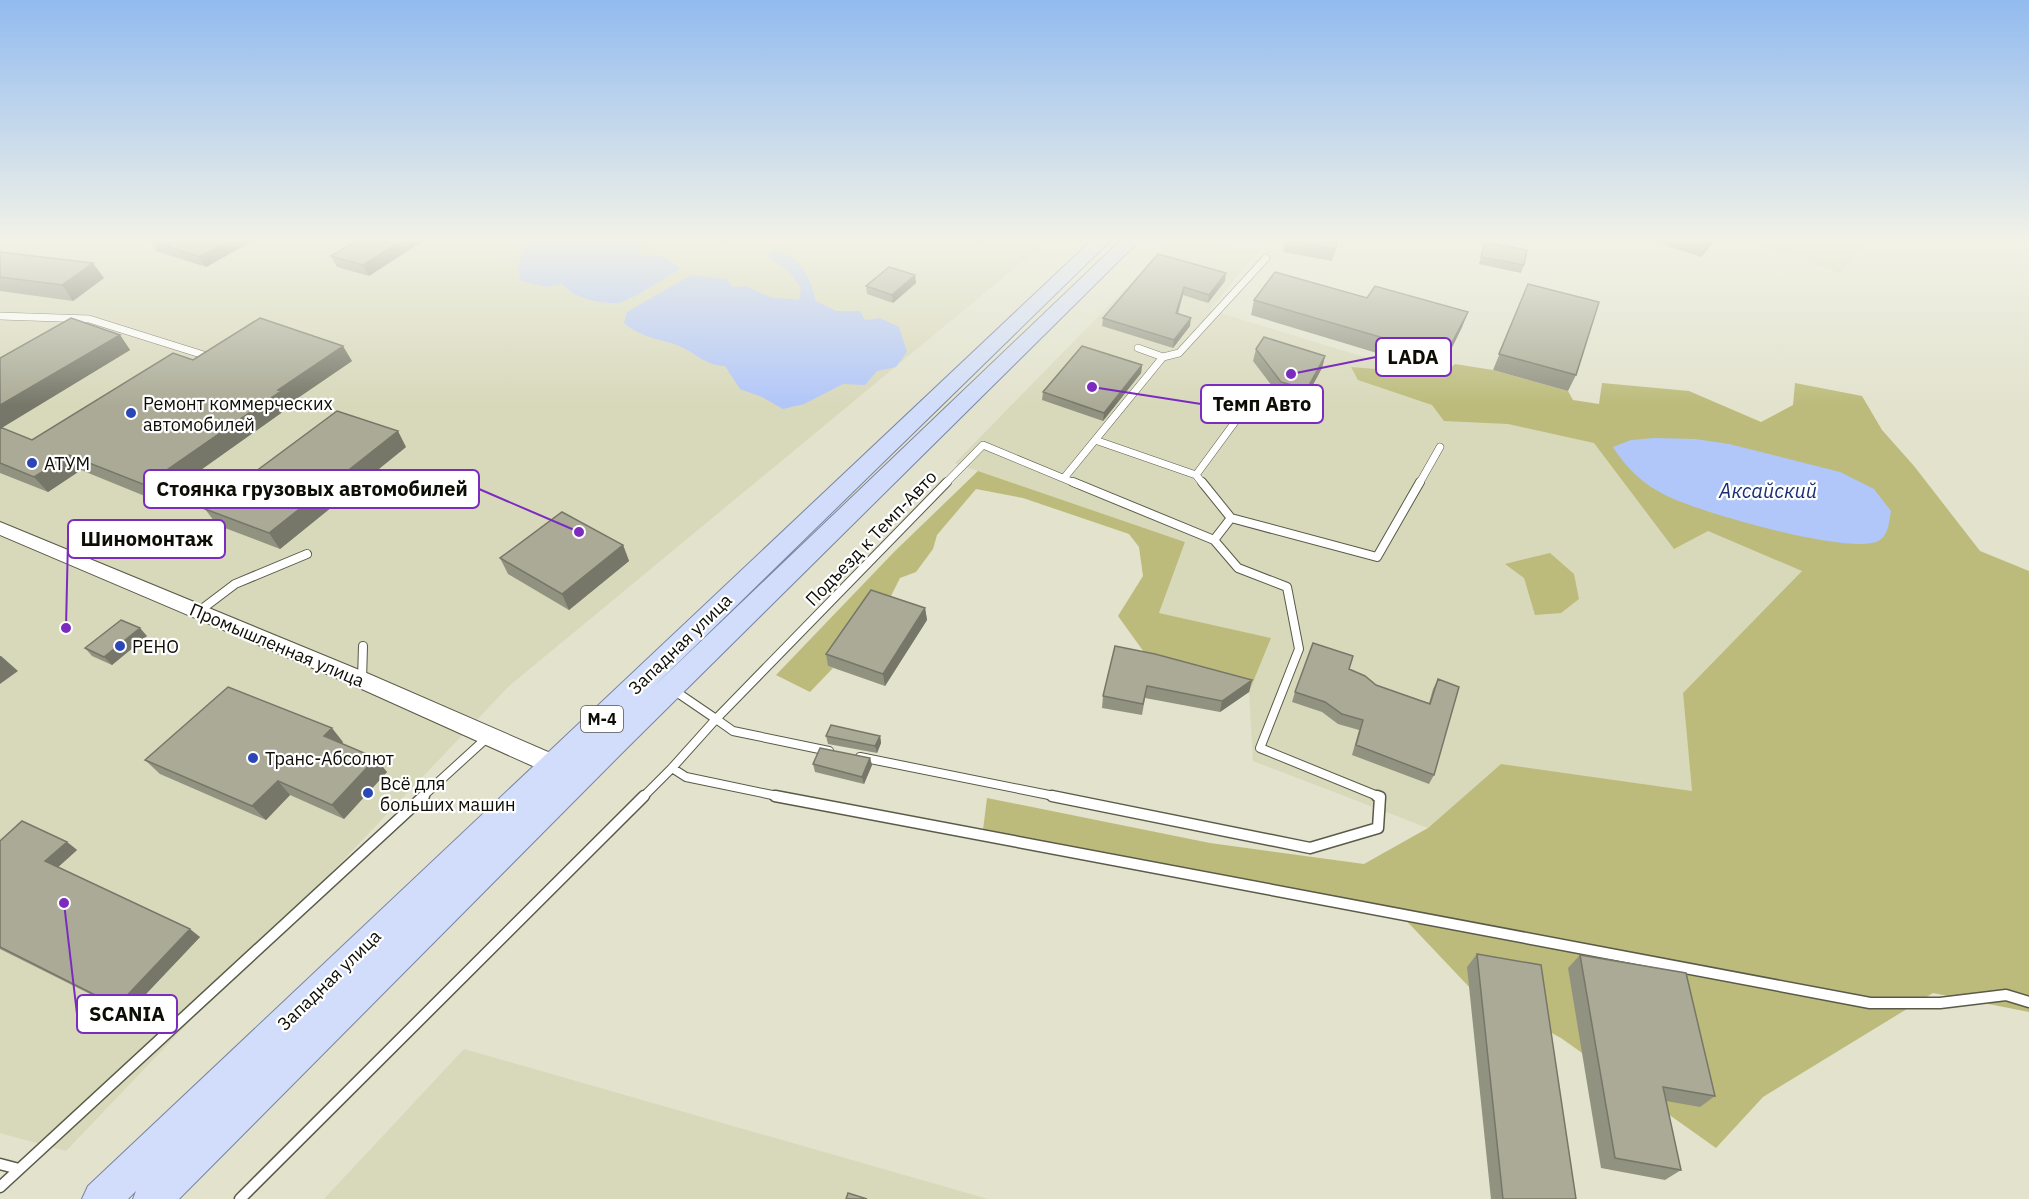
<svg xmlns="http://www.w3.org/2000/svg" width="2029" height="1199" font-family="'IBM Plex Sans',sans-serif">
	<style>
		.built { fill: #d8d8bb }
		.green { fill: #bcbb7b }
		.water { fill: #b1c6f9 }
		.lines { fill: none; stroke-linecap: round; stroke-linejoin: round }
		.service-far2-casing { stroke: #5a5a48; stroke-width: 8 }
		.service-far1-casing { stroke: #5a5a48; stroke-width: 10 }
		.service-casing { stroke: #5a5a48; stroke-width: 13 }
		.tertiary-casing { stroke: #5a5a48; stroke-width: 2 }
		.primary-casing { stroke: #7885a3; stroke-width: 2 }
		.service-far2 { stroke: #fff; stroke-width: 7 }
		.service-far1 { stroke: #fff; stroke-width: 8 }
		.service { stroke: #fff; stroke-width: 10 }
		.tertiary { fill: #fff; fill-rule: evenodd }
		.primary { fill: #d1ddfa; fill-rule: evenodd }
		.wall { fill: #929281 }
		.shaded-wall { fill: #777769 }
		.building { fill: #aaaa96; stroke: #777769; stroke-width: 1.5 }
		.poi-dot { fill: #2b47b7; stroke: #fff; stroke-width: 2 }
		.labels { text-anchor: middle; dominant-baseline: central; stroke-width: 4.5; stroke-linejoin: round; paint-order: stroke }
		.shield { fill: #fff; stroke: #565651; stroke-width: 1.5 }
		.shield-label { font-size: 16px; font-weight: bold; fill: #0d0d06 }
		.poi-label { font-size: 18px; fill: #0d0d06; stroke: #fff; text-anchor: start }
		.street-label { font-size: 18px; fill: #0d0d06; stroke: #fff }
		.water-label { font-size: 20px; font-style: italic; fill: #1a2e76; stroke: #fff }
		.leader { fill: none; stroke: #7b2cbf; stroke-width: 2 }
		.callout-dot { fill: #7b2cbf; stroke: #fff; stroke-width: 2 }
		.callout { fill: #fff; stroke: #7b2cbf; stroke-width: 2 }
		.callout-label { font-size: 20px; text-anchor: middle; font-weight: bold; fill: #0d0d06 }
	</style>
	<rect width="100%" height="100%" fill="#e2e2cd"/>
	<path class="built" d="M 0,239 L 1050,239 L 509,686 L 66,1151 L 0,1133 Z
		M 1174,239 L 1196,239 L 1256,253 L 1210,310 L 1588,425 L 1708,531 L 1802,571 L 1683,693 L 1692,791 L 1501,764 L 1428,828 L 1253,761 L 1249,692 L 1271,638 L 1159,613 L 1185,542 L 955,463 Z
		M 1741,239 L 1868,239 L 1839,273 Z
		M 464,1049 L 988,1199 L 324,1199 Z"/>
	<path class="green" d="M 1455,364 L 1493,370 L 1568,391 L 1573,400 L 1599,404 L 1602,383 L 1689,391 L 1761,422 L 1793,405 L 1795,383 L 1862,396 L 1882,430 L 1914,466 L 1980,551 L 2029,571 L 2029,1012 L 1933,993 L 1763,1097 L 1716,1148 L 1561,1038 L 1472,990 L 1400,914 L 983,830 L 987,798 L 1210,843 L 1364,864 L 1428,828 L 1501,764 L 1692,791 L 1683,693 L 1802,571 L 1708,531 L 1674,549 L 1594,443 L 1508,424 L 1444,421 L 1432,405 L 1358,380 L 1351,367 L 1442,374 Z
		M 978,471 L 1185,542 L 1159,613 L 1271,638 L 1249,692 L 1154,666 L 1118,616 L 1143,576 L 1139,547 L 1129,534 L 1023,498 L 976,489 L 937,535 L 933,549 L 916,572 L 900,578 L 886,606 L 828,666 L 833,668 L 810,692 L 776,675 L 895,551 Z
		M 1550,553 L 1574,574 L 1579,599 L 1561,613 L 1535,615 L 1524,578 L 1505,564 Z"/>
	<path class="water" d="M 529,239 L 637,239 L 644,246 L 638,256 C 658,254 666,255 681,269 C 669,275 629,302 618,303 C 599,304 574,298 562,284 L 546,287 L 520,281 L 518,265 Z
		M 772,250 C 800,254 810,275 816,301 L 836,311 L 860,311 L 865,320 L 880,318 L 899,327 L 907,352 L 896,367 L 877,371 L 865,385 L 843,384 L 804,404 L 783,409 L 762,397 L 740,389 L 725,366 C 704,365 698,354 679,346 C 659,338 641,338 624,323 L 627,312 L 691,275 L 727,279 L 733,287 L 746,286 L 770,297 L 799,300 L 801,287 L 788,271 L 768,258 Z
		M 1654,438 L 1695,439 L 1729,444 L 1840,472 L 1874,489 L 1891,511 C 1889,521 1889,534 1880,540 C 1854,558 1697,511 1667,496 C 1644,485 1626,468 1613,447 L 1631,440 Z"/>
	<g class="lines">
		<defs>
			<path id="service-far2" d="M 0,316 L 89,319 L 210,357
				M 1163,357 L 1179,353 L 1266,258
				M 1095,440 L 1196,475 L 1257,392
				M 1196,475 L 1203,484
				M 1064,478 L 1163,357 L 1138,348
				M 945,484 L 983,445 L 1077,484
				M 1419,484 L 1440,447"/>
			<path id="service-far1" d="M 1073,482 L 1214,540 L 1231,518 L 1377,557 L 1420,482
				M 1202,482 L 1231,518
				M 1214,540 L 1238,568 L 1287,587 L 1299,649 L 1260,748 L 1380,797
				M 198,612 L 235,584 L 307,554
				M 362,680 L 363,646
				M 672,689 L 716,719 L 947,482
				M 860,757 L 1059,797
				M 422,797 L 490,735
				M 643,797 L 672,768
				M 782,797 L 686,777 L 672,768 L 716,719 L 733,731 L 829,751"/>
			<path id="service" d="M 775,796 L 1870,1003 L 1940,1003 L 2006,995 L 2029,1002
				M 1052,796 L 1310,848 L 1378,828 L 1380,797 L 1377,796
				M 0,1164 L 19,1169
				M 0,1187 L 424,796
				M 240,1199 L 644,796"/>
			<path id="tertiary" d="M 0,522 L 369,674 L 562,758 L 565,765 L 562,772 L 554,774 L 546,772 L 355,686 L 0,535 Z"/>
			<path id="primary" d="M 1093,239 L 1112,239 L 650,690 L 1122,239 L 1141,239 L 626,749 L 179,1199 L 133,1199 L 136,1191 L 128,1199 L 82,1199 L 88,1186 Z"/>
		</defs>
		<use href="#service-far2" class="service-far2-casing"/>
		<use href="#service-far1" class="service-far1-casing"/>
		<use href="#service" class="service-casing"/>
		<use href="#tertiary" class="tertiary-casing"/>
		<use href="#primary" class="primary-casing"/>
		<use href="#service-far2" class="service-far2"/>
		<use href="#service-far1" class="service-far1"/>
		<use href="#service" class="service"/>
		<use href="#tertiary" class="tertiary"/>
		<use href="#primary" class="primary"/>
	</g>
	<path class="wall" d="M 154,239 L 256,239 L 206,267 L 156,251 L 150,241 Z
		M 359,239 L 426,239 L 369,276 L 337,267 L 331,256 Z
		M 714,239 L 734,239 L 727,243 Z
		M 966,239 L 986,239 L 981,243 Z
		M 1286,239 L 1339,239 L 1332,261 L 1283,252 Z
		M 1647,239 L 1716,239 L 1701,257 Z
		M 1485,242 L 1524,265 L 1521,273 L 1479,264 Z
		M 0,252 L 104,278 L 73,301 L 0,291 Z
		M 1158,254 L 1225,281 L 1208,303 L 1183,295 L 1178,314 L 1190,326 L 1173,348 L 1102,326 L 1103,318 Z
		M 915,275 L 916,283 L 893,303 L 867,294 L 866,286 Z
		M 1528,284 L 1576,375 L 1568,391 L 1493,370 Z
		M 1254,300 L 1468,312 L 1462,327 L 1440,372 L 1251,315 Z
		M 120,335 L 130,350 L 1,428 L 32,440 L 352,361 L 289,404 L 291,406 L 157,501 L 81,470 L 48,492 L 0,473 L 0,358 Z
		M 1256,349 L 1325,356 L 1322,368 L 1304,401 L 1278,394 L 1253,361 Z
		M 1142,365 L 1141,373 L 1103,421 L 1042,400 L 1043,392 Z
		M 406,447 L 280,549 L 217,525 L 205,509 Z
		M 623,545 L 629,561 L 569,610 L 508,574 L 500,558 Z
		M 925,608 L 927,620 L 885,686 L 828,666 L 826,654 Z
		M 147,636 L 112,665 L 92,656 L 85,648 Z
		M 1115,646 L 1252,680 L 1249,692 L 1220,712 L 1145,698 L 1142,715 L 1102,708 L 1103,696 Z
		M 1349,669 L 1376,685 L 1429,703 L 1433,689 L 1438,679 L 1434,775 L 1429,784 L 1352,755 L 1359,730 L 1338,724 L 1322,712 L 1292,702 L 1295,692 Z
		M 826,736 L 880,736 L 881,743 L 877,753 L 828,744 Z
		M 343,742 L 342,744 L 387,772 L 344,819 L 290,795 L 266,820 L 160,774 L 145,760 Z
		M 870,758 L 872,765 L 864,784 L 815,772 L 813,764 Z
		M 0,841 L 67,842 L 77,850 L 58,867 L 200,937 L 128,1013 L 0,949 Z
		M 1477,954 L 1576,1199 L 1491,1199 L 1467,967 Z
		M 1580,955 L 1715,1096 L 1700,1107 L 1666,1101 L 1681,1170 L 1665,1180 L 1601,1168 L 1568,968 Z"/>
	<path class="shaded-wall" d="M 232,239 L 256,239 L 206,267 L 199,257 Z
		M 404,239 L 426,239 L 369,276 L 363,265 Z
		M 726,239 L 734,239 L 727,243 Z
		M 981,239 L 986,239 L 981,243 Z
		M 1712,239 L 1716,239 L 1701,257 L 1707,245 Z
		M 93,263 L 104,278 L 73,301 L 62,285 Z
		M 1226,273 L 1225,281 L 1208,303 L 1209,295 Z
		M 915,275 L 916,283 L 893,303 L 892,295 Z
		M 1184,287 L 1183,295 L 1175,321 L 1176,313 Z
		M 1468,312 L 1462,327 L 1440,372 L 1445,356 Z
		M 1191,318 L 1190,326 L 1173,348 L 1174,340 Z
		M 120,335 L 130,350 L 0,429 L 0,405 Z
		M 343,346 L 352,361 L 289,404 L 291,406 L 157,501 L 145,485 L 278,390 Z
		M 1325,356 L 1322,368 L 1304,401 L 1307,389 Z
		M 1142,365 L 1141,373 L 1103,421 L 1104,413 Z
		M 398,431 L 406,447 L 280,549 L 269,533 Z
		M 69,455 L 81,470 L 48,492 L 34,477 Z
		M 623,545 L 629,561 L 569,610 L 562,594 Z
		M 925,608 L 927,620 L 885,686 L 883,674 Z
		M 140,628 L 147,636 L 112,665 L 104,657 Z
		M 0,656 L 1,656 L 18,671 L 0,684 Z
		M 1252,680 L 1249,692 L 1220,712 L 1222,701 Z
		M 332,728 L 343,742 L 335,750 L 324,736 Z
		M 880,736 L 881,743 L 877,753 L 875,746 Z
		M 376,758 L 387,772 L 344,819 L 332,805 Z
		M 870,758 L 872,765 L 864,784 L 862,777 Z
		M 278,781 L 290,795 L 266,820 L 252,806 Z
		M 67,842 L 77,850 L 56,869 L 45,861 Z
		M 190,929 L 200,937 L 128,1013 L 117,1006 Z"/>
	<path class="building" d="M 154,239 L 232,239 L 199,257 L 150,241 Z
		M 359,239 L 404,239 L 363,265 L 331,256 Z
		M 1286,239 L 1338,239 L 1335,249 L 1285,241 Z
		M 1686,239 L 1712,239 L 1707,245 Z
		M 1485,242 L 1527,250 L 1524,265 L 1481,257 Z
		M 0,252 L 93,263 L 62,285 L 0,277 Z
		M 1158,254 L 1226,273 L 1209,295 L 1184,287 L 1176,313 L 1191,318 L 1174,340 L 1103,318 Z
		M 889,267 L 915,275 L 892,295 L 866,286 Z
		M 1275,272 L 1367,298 L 1375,286 L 1468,312 L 1445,356 L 1254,300 Z
		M 1528,284 L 1599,302 L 1576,375 L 1499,354 Z
		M 71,318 L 120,335 L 0,405 L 0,358 Z
		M 260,318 L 343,346 L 278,390 L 281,391 L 145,485 L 69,455 L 34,477 L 0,463 L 0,427 L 32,440 L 173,353 L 193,360 Z
		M 1264,337 L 1325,356 L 1307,389 L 1281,382 L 1256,349 Z
		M 1082,346 L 1142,365 L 1104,413 L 1043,392 Z
		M 337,411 L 398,431 L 269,533 L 205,509 Z
		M 562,512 L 623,545 L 562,594 L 500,558 Z
		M 871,590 L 925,608 L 883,674 L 826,654 Z
		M 121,620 L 140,628 L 104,657 L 85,648 Z
		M 1313,643 L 1353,656 L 1349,669 L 1365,676 L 1376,685 L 1430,704 L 1438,679 L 1459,687 L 1434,775 L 1356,745 L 1363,720 L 1342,714 L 1325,702 L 1295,692 Z
		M 1115,646 L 1155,654 L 1252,680 L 1222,701 L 1147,686 L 1143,704 L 1103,696 Z
		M 228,687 L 332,728 L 324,736 L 376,758 L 332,805 L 278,781 L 252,806 L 145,760 Z
		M 831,725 L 880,736 L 875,746 L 826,736 Z
		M 820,748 L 870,758 L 862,777 L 813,764 Z
		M 22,821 L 67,842 L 45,861 L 190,929 L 117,1006 L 0,947 L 0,841 Z
		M 1477,954 L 1541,965 L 1576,1199 L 1503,1199 Z
		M 1580,955 L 1686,973 L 1715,1096 L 1663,1087 L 1681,1170 L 1615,1158 Z
		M 848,1193 L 867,1199 L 846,1199 Z"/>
	<linearGradient id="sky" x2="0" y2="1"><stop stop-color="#92bbef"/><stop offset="0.59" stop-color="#f2f2e8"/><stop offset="1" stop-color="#f2f2e8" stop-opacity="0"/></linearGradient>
	<rect width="2029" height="406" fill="url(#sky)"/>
	<g class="poi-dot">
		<circle cx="131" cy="413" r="6"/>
		<circle cx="32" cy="463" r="6"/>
		<circle cx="120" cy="646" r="6"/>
		<circle cx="253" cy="758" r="6"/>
		<circle cx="368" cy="793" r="6"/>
	</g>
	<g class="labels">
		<rect class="shield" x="581" y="706" width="42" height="26" rx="4.5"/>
		<g class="shield-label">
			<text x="602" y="719">М-4</text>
		</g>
		<g class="poi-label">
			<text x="143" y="403">Ремонт коммерческих<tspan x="143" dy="21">автомобилей</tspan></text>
			<text x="44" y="463">АТУМ</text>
			<text x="132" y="646">РЕНО</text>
			<text x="265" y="758">Транс-Абсолют</text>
			<text x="380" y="783">Всё для<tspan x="380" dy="21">больших машин</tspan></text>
		</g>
		<g class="street-label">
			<text transform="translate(871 538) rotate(-46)">Подъезд к Темп-Авто</text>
			<text transform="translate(680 644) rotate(-44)">Западная улица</text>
			<text transform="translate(277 645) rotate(23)">Промышленная улица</text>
			<text transform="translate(329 980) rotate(-44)">Западная улица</text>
		</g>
		<g class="water-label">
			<text x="1768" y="490">Аксайский</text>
		</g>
	</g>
	<path class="leader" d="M1291 374L1376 357M1092 387L1201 404M579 532L479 489M66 628L68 539M64 903L77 1014"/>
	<g class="callout-dot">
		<circle cx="1291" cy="374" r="6"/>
		<circle cx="1092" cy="387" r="6"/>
		<circle cx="579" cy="532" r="6"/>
		<circle cx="66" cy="628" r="6"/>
		<circle cx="64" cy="903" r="6"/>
	</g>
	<g class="callout">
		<rect x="1376" y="338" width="75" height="38" rx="6"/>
		<rect x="1201" y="385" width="122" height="38" rx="6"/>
		<rect x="144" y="470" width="335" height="38" rx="6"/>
		<rect x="68" y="520" width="157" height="38" rx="6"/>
		<rect x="77" y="995" width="100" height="38" rx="6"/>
	</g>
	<g class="callout-label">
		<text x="1413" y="364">LADA</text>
		<text x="1262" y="411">Темп Авто</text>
		<text x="312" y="496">Стоянка грузовых автомобилей</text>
		<text x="147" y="546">Шиномонтаж</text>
		<text x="127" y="1021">SCANIA</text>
	</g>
</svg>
